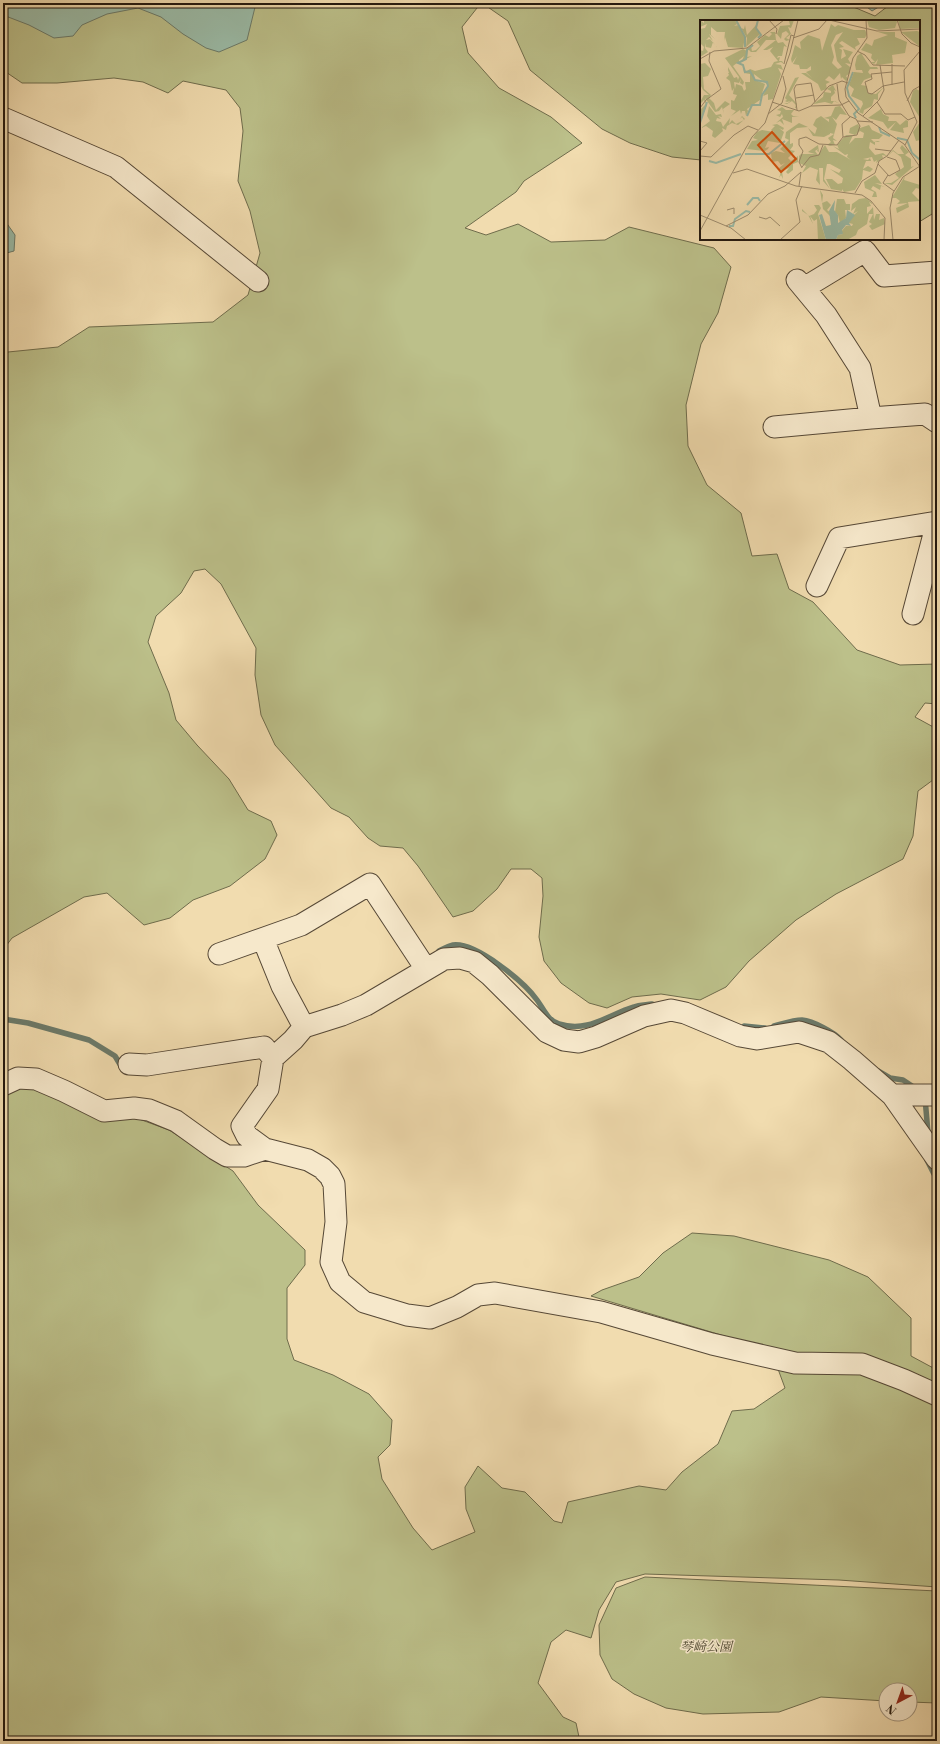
<svg xmlns="http://www.w3.org/2000/svg" width="940" height="1744" font-family="'Libre Bodoni','Noto Serif JP',serif">
	<style>
		.green { fill: #bcc08a; stroke: #6f6c4c }
		.water { fill: #9bbca8; stroke: #6b7a6a }
		.lines { fill: none; stroke-linecap: round; stroke-linejoin: round }
		.stream { stroke: #6b7a6a; stroke-width: 5.5 }
		.minor-casing { stroke: #564836; stroke-width: 23 }
		.minor { stroke: #f6e8cb; stroke-width: 21 }
		.labels { text-anchor: middle; dominant-baseline: central; stroke-width: 3; stroke-linejoin: round; paint-order: stroke }
		.park-label { font-size: 13px; font-style: italic; fill: #504a33; stroke: #f6e8cb }
		.inset-river { fill: none; stroke: #9bbca8; stroke-width: 2 }
		.inset-road { fill: none; stroke: #9e8d6f; stroke-width: 1 }
		.view { fill: #d4520c; fill-opacity: 0.15; stroke: #d4520c; stroke-width: 2 }
		.inset-edge { fill: none; stroke: #22170e; stroke-width: 2 }
	</style>
	<rect width="100%" height="100%" fill="#f1dcaf"/>
	<filter id="stains"><feTurbulence type="fractalNoise" baseFrequency=".005" numOctaves="4"/><feColorMatrix values="0 0 0 0 .2 0 0 0 0 .09 0 0 0 0 .02 0 0 0 .5 -.17"/></filter>
	<radialGradient id="worn" r=".72"><stop offset=".6" stop-color="#630" stop-opacity="0"/><stop offset="1" stop-color="#630" stop-opacity=".3"/></radialGradient>
	<path class="green" d="M 3,3 L 481,3 L 462,27 L 468,53 L 499,88 L 551,117 L 582,143 L 524,181 L 516,192 L 465,228 L 486,235 L 518,224 L 551,242 L 605,240 L 629,227 L 714,248 L 731,267 L 718,313 L 701,344 L 686,405 L 688,446 L 707,485 L 741,513 L 752,556 L 777,554 L 789,589 L 813,602 L 857,650 L 900,665 L 937,664 L 937,704 L 925,703 L 915,717 L 937,729 L 937,777 L 918,791 L 913,836 L 903,859 L 836,894 L 796,920 L 749,961 L 726,987 L 700,1000 L 661,994 L 632,997 L 607,1008 L 589,1003 L 561,983 L 544,961 L 539,937 L 543,896 L 542,878 L 531,869 L 511,869 L 497,889 L 473,911 L 453,917 L 418,866 L 403,848 L 380,846 L 368,838 L 349,817 L 331,808 L 275,745 L 261,715 L 255,675 L 256,648 L 221,584 L 205,569 L 194,571 L 181,593 L 156,616 L 148,642 L 169,693 L 176,720 L 197,745 L 229,779 L 248,810 L 271,821 L 277,835 L 265,859 L 230,886 L 193,900 L 170,918 L 144,925 L 107,893 L 84,897 L 12,938 L 3,950 L 3,351 L 8,352 L 58,347 L 89,327 L 213,322 L 248,295 L 260,253 L 250,211 L 238,181 L 243,131 L 240,108 L 226,90 L 183,81 L 168,93 L 143,82 L 114,78 L 57,83 L 22,83 L 3,70 Z
		M 482,3 L 844,3 L 875,16 L 892,3 L 937,3 L 937,211 L 919,222 L 919,21 L 701,21 L 701,160 L 672,157 L 630,143 L 602,129 L 530,70 L 508,21 Z
		M 37,1088 L 131,1116 L 169,1130 L 233,1171 L 258,1205 L 305,1250 L 305,1265 L 287,1288 L 287,1339 L 294,1360 L 333,1375 L 369,1394 L 392,1420 L 390,1445 L 378,1457 L 382,1479 L 413,1528 L 432,1550 L 475,1532 L 466,1509 L 465,1487 L 478,1466 L 502,1488 L 525,1492 L 554,1521 L 562,1523 L 568,1502 L 639,1486 L 666,1490 L 682,1472 L 718,1444 L 732,1411 L 754,1409 L 785,1388 L 771,1350 L 591,1296 L 602,1290 L 639,1277 L 663,1253 L 692,1233 L 734,1236 L 829,1260 L 868,1277 L 911,1318 L 911,1356 L 937,1370 L 937,1587 L 839,1580 L 645,1574 L 616,1582 L 599,1610 L 591,1638 L 566,1630 L 551,1642 L 538,1683 L 563,1717 L 576,1723 L 579,1737 L 578,1741 L 3,1741 L 3,1095 L 9,1089 Z
		M 645,1577 L 937,1591 L 937,1703 L 910,1702 L 910,1690 L 886,1690 L 886,1701 L 821,1697 L 779,1712 L 703,1714 L 666,1708 L 634,1694 L 612,1679 L 600,1655 L 599,1625 L 616,1588 Z"/>
	<path class="water" d="M 3,3 L 256,3 L 247,40 L 219,52 L 206,48 L 183,34 L 161,17 L 138,8 L 107,14 L 82,25 L 73,36 L 54,38 L 29,25 L 3,15 Z
		M 862,3 L 885,3 L 872,11 Z
		M 3,218 L 15,235 L 14,251 L 3,254 Z"/>
	<g class="lines">
		<path class="stream" d="M 439,951 C 443,949 448,946 453,945 C 476,942 524,982 537,1000 C 543,1008 548,1021 559,1024 C 588,1033 608,1015 634,1007 C 639,1005 646,1005 652,1004
			M 3,1019 L 28,1023 L 89,1040 L 115,1056 L 121,1066 L 124,1067
			M 744,1026 L 765,1028
			M 774,1026 C 782,1024 793,1020 802,1020 C 813,1021 834,1032 841,1040
			M 878,1071 L 890,1078 L 903,1080 L 915,1088
			M 925,1098 L 928,1133
			M 927,1160 L 934,1174 L 937,1175"/>
		<defs>
			<path id="minor" d="M 3,118 L 116,167 L 258,281
				M 797,280 L 826,315 L 860,368 L 871,418
				M 804,288 L 865,251 L 884,276 L 937,272
				M 774,427 L 871,418 L 925,414 L 937,422
				M 817,586 L 839,538 L 937,522
				M 913,614 L 933,538 L 934,523
				M 263,939 L 282,986 L 304,1027
				M 219,954 L 301,925 L 370,884 L 426,969
				M 129,1064 L 147,1065 L 264,1047 L 273,1058
				M 3,1085 L 18,1078 L 36,1079 L 64,1091 L 104,1111 L 134,1108 L 149,1110 L 176,1121 L 215,1149 L 227,1156 L 244,1156 L 265,1149
				M 892,1095 L 937,1095
				M 937,1159 L 892,1095 L 852,1060 L 829,1042 L 799,1032 L 757,1039 L 740,1036 L 685,1013 L 671,1010 L 644,1016 L 596,1037 L 579,1042 L 564,1040 L 547,1032 L 490,975 L 474,962 L 460,958 L 444,959 L 366,1005 L 342,1015 L 304,1027 L 293,1040 L 273,1058 L 268,1089 L 242,1126 L 247,1136 L 265,1149 L 308,1160 L 322,1168 L 330,1176 L 334,1184 L 336,1222 L 331,1262 L 340,1282 L 364,1302 L 407,1315 L 430,1318 L 457,1307 L 478,1295 L 495,1293 L 601,1312 L 712,1344 L 795,1363 L 862,1364 L 904,1380 L 937,1395"/>
		</defs>
		<use href="#minor" class="minor-casing"/>
		<use href="#minor" class="minor"/>
	</g>
	<g class="labels">
		<g class="park-label">
			<text x="706" y="1647">琴崎公園</text>
		</g>
	</g>
	<g transform="translate(700 20)">
		<rect width="220" height="220" fill="#f1dcaf"/>
		<path d="M 0,0 L 4,3 L 4,0 L 35,0 L 37,4 L 34,6 L 39,5 L 45,17 L 43,28 L 28,27 L 25,17 L 24,21 L 25,12 L 17,12 L 11,7 L 11,15 L 15,19 L 9,14 L 13,21 L 9,17 L 6,20 L 10,19 L 16,26 L 18,29 L 13,22 L 11,28 L 6,27 L 6,23 L 5,28 L 8,32 L 0,37 L 0,30 L 3,31 L 4,27 L 0,23 L 0,9 L 5,8 L 7,4 L 0,7 ZM 85,0 L 94,0 L 91,8 L 88,7 L 91,14 L 86,18 L 90,20 L 86,21 L 84,19 L 89,14 L 86,11 L 82,13 L 81,19 L 77,14 L 80,6 L 90,5 L 89,1 ZM 167,0 L 196,0 L 197,2 L 195,8 L 179,10 L 169,7 ZM 198,0 L 220,0 L 220,8 L 200,9 ZM 57,4 L 56,8 L 60,14 L 46,27 L 47,18 L 41,8 L 44,9 L 45,5 L 47,15 ZM 131,4 L 135,7 L 138,5 L 154,10 L 165,10 L 167,14 L 165,18 L 157,18 L 160,24 L 155,27 L 156,30 L 142,21 L 139,23 L 144,27 L 139,28 L 142,30 L 141,39 L 146,36 L 143,29 L 153,32 L 148,39 L 151,44 L 145,43 L 150,47 L 150,53 L 146,56 L 148,59 L 146,61 L 142,57 L 141,59 L 140,53 L 134,60 L 129,56 L 125,60 L 130,62 L 126,64 L 127,69 L 121,71 L 118,64 L 101,53 L 106,53 L 112,58 L 106,52 L 111,50 L 111,46 L 107,49 L 100,49 L 99,45 L 93,44 L 97,36 L 92,43 L 91,39 L 95,25 L 101,29 L 100,22 L 108,15 L 120,19 L 122,31 ZM 143,12 L 134,25 L 137,41 L 142,47 L 138,49 L 132,43 L 134,37 L 131,25 L 136,15 ZM 217,11 L 220,12 L 219,26 L 201,12 ZM 70,12 L 75,12 L 76,20 L 66,20 L 56,32 L 51,32 L 48,29 L 47,37 L 52,36 L 42,41 L 44,36 L 39,40 L 39,44 L 42,45 L 39,44 L 37,43 L 33,46 L 44,62 L 43,65 L 40,63 L 41,59 L 39,63 L 34,62 L 35,69 L 36,64 L 42,66 L 44,71 L 46,69 L 45,62 L 50,62 L 50,54 L 44,53 L 43,46 L 46,52 L 50,49 L 55,51 L 71,47 L 74,42 L 78,41 L 70,31 L 73,27 L 67,30 L 63,30 L 76,20 L 78,23 L 83,22 L 87,27 L 84,26 L 82,36 L 78,36 L 77,38 L 80,37 L 79,41 L 82,41 L 84,44 L 81,42 L 75,44 L 81,45 L 83,50 L 78,48 L 81,54 L 73,79 L 68,80 L 68,74 L 63,76 L 68,65 L 54,54 L 55,60 L 65,64 L 60,80 L 47,89 L 48,91 L 46,96 L 45,91 L 42,91 L 41,94 L 40,90 L 31,96 L 36,91 L 31,89 L 31,80 L 34,81 L 37,75 L 33,74 L 34,68 L 32,71 L 30,61 L 26,58 L 29,55 L 28,53 L 29,53 L 28,50 L 28,47 L 34,58 L 37,57 L 38,60 L 39,57 L 25,38 L 43,29 L 47,31 L 46,29 L 51,26 L 52,31 L 56,30 L 60,26 L 57,22 L 65,15 L 69,17 L 72,14 ZM 178,12 L 195,12 L 195,17 L 207,22 L 205,33 L 192,35 L 193,43 L 176,45 L 178,39 L 174,44 L 171,42 L 175,42 L 171,38 L 172,34 L 161,30 L 166,23 L 172,26 L 174,20 L 188,15 ZM 161,33 L 170,47 L 177,47 L 178,49 L 170,49 L 168,52 L 172,57 L 164,60 L 161,65 L 167,66 L 168,73 L 176,74 L 184,67 L 178,74 L 178,80 L 174,79 L 172,86 L 164,90 L 163,94 L 159,92 L 163,84 L 162,81 L 151,76 L 154,69 L 149,65 L 154,52 L 163,53 L 162,50 L 156,50 L 155,45 L 157,36 ZM 5,43 L 11,49 L 8,56 L 3,57 L 4,69 L 11,75 L 9,78 L 14,83 L 16,90 L 25,81 L 30,84 L 23,89 L 24,94 L 22,87 L 19,91 L 15,92 L 5,78 L 7,85 L 1,99 L 0,90 L 6,84 L 4,80 L 1,83 L 0,82 L 4,75 L 9,75 L 3,70 L 0,64 L 0,44 ZM 99,57 L 89,75 L 97,84 L 96,88 L 95,88 L 96,85 L 92,81 L 87,84 L 84,83 L 88,83 L 90,81 L 87,82 L 85,81 L 87,80 L 85,78 L 95,58 ZM 133,65 L 136,71 L 134,70 L 135,73 L 131,77 L 131,81 L 135,81 L 140,84 L 134,81 L 132,84 L 125,82 L 113,84 L 123,77 L 124,72 L 131,73 L 131,71 L 127,69 ZM 216,69 L 220,71 L 220,98 L 210,82 L 213,71 ZM 9,86 L 16,95 L 21,94 L 22,97 L 18,96 L 21,99 L 17,98 L 16,101 L 21,102 L 23,107 L 30,98 L 29,104 L 32,100 L 36,104 L 44,100 L 42,97 L 40,99 L 42,96 L 45,99 L 38,105 L 32,103 L 27,106 L 26,110 L 22,108 L 23,111 L 15,118 L 12,116 L 13,111 L 6,106 L 1,108 L 10,101 L 7,96 ZM 140,86 L 147,95 L 140,94 L 136,100 L 132,97 L 137,104 L 133,118 L 137,121 L 133,120 L 135,125 L 130,126 L 127,125 L 131,122 L 128,118 L 134,114 L 130,113 L 130,108 L 130,114 L 124,117 L 113,116 L 108,108 L 115,114 L 117,108 L 113,105 L 116,99 L 121,96 L 129,102 L 129,99 L 124,98 L 131,96 L 135,87 ZM 82,87 L 86,90 L 94,90 L 91,94 L 93,96 L 99,96 L 92,97 L 92,103 L 82,99 L 84,105 L 80,101 L 76,103 L 83,97 L 82,94 L 80,97 L 76,95 L 80,94 L 81,91 L 77,90 ZM 181,89 L 183,94 L 189,97 L 188,101 L 196,101 L 200,105 L 206,100 L 208,101 L 208,107 L 203,108 L 204,113 L 190,110 L 196,102 L 188,109 L 183,102 L 168,98 ZM 220,102 L 220,120 L 216,121 L 213,112 ZM 99,103 L 108,107 L 97,108 L 90,113 L 90,124 L 93,123 L 93,126 L 90,130 L 95,131 L 88,138 L 91,141 L 98,136 L 98,142 L 93,144 L 93,150 L 88,154 L 86,152 L 89,148 L 82,151 L 83,159 L 81,155 L 79,158 L 81,152 L 78,149 L 85,143 L 81,145 L 78,141 L 72,142 L 71,133 L 76,131 L 85,133 L 80,129 L 89,120 L 85,118 L 86,112 ZM 77,104 L 84,108 L 83,110 L 79,108 L 84,112 L 80,123 L 68,121 L 65,128 L 69,127 L 68,129 L 65,131 L 47,129 L 52,121 L 58,120 L 53,118 L 57,112 L 62,110 L 74,112 L 71,110 L 75,106 L 72,105 ZM 158,104 L 160,108 L 169,105 L 172,110 L 183,115 L 179,119 L 171,119 L 174,122 L 178,121 L 180,122 L 175,122 L 175,125 L 170,122 L 169,128 L 175,135 L 183,133 L 187,136 L 182,135 L 183,138 L 176,143 L 177,140 L 174,142 L 172,137 L 163,139 L 168,140 L 170,138 L 171,141 L 166,141 L 163,149 L 168,146 L 173,149 L 170,152 L 163,150 L 162,159 L 155,170 L 144,172 L 142,169 L 142,171 L 131,169 L 126,159 L 132,159 L 138,164 L 142,163 L 143,158 L 130,149 L 139,153 L 141,150 L 130,144 L 127,144 L 124,159 L 130,169 L 123,161 L 123,148 L 119,148 L 120,165 L 116,160 L 118,150 L 110,147 L 102,153 L 106,146 L 99,143 L 99,136 L 101,134 L 115,134 L 108,132 L 118,125 L 119,132 L 117,131 L 118,129 L 115,131 L 118,135 L 125,125 L 129,132 L 137,132 L 151,140 L 147,137 L 148,134 L 145,135 L 133,126 L 139,129 L 137,125 L 146,115 L 153,115 L 149,124 L 155,118 L 163,118 L 164,113 L 160,111 L 155,115 L 149,113 L 150,108 ZM 202,125 L 209,132 L 205,135 L 211,139 L 211,147 L 214,146 L 192,165 L 184,163 L 191,163 L 199,158 L 195,154 L 204,147 L 201,137 L 193,131 L 188,136 L 193,130 L 198,134 L 204,134 L 200,128 ZM 175,155 L 182,164 L 175,163 L 185,167 L 181,166 L 180,170 L 173,166 L 171,169 L 176,172 L 177,177 L 172,177 L 174,172 L 165,168 L 164,162 ZM 205,156 L 204,160 L 220,165 L 220,169 L 216,168 L 212,173 L 220,181 L 208,182 L 209,187 L 197,193 L 196,188 L 208,183 L 197,184 L 200,181 L 196,178 L 192,178 L 191,184 L 191,179 ZM 120,170 L 123,175 L 122,183 L 127,181 L 131,185 L 127,190 L 131,193 L 131,197 L 123,189 ZM 166,178 L 171,182 L 172,183 L 172,184 L 169,182 L 171,186 L 167,187 L 167,194 L 173,187 L 174,200 L 176,194 L 180,194 L 179,200 L 184,198 L 185,204 L 172,210 L 169,206 L 172,204 L 169,202 L 173,194 L 169,194 L 167,204 L 158,210 L 156,215 L 147,220 L 136,220 L 138,215 L 143,214 L 141,212 L 146,206 L 152,206 L 153,204 L 149,203 L 150,199 L 158,191 L 153,194 L 156,187 L 151,191 L 152,184 L 159,179 ZM 137,179 L 144,179 L 146,184 L 150,184 L 150,190 L 145,190 L 146,198 L 140,203 L 138,195 L 135,192 ZM 114,185 L 119,185 L 121,188 L 118,194 L 126,220 L 118,220 L 117,199 L 114,201 L 110,196 L 113,204 L 108,195 L 102,191 L 102,189 L 109,196 L 114,194 L 117,190 Z" fill="#bcc08a" fill-rule="evenodd"/>
		<path d="M 135,180 L 134,190 L 138,195 L 138,203 L 146,198 L 147,190 L 155,195 L 149,203 L 151,206 L 146,205 L 142,210 L 143,214 L 138,215 L 136,220 L 126,220 L 119,195 L 122,194 L 126,206 L 131,205 L 129,191 Z" fill="#9bbca8"/>
		<path class="inset-river" d="M 36,0 L 45,17 L 45,27M 58,18 L 61,15 L 56,8 L 58,0M 153,52 L 147,68 L 149,76 L 159,89 L 154,94 L 156,98M 47,96 L 52,85 L 60,85 L 62,75 L 68,66 L 67,62 L 55,60 L 50,51 L 45,52 L 43,45 L 38,43 L 46,39 L 47,30 L 53,25M 0,103 L 7,82M 179,107 L 181,112 L 190,116M 197,118 L 207,120 L 212,133 L 220,140M 45,134 L 69,134 L 85,121M 9,141 L 16,143 L 41,134M 47,185 L 53,178 L 58,178 L 60,181M 29,206 L 33,206 L 35,199 L 46,191 L 50,192"/>
		<path class="inset-road" d="M 69,0 L 77,9 L 76,14M 129,0 L 177,11 L 220,9M 166,0 L 167,18 L 153,38 L 145,69 L 146,77 L 158,93 L 204,124 L 220,147M 197,0 L 202,14 L 211,23 L 220,27M 93,18 L 119,9 L 127,0M 157,31 L 165,35 L 173,45 L 205,46M 0,39 L 14,31 L 47,28 L 84,0M 84,44 L 91,15 L 94,16M 192,44 L 192,65M 192,52 L 171,54 L 172,59 L 165,62 L 168,73 L 172,74 L 183,66 L 204,62M 137,64 L 139,80 L 149,96 L 156,99 L 160,106 L 157,115 L 143,117M 96,78 L 114,75M 207,81 L 213,70 L 220,66M 72,82 L 99,91 L 111,86 L 141,85 L 149,81M 177,82 L 185,94 L 201,94 L 208,100 L 215,97M 111,86 L 129,66 L 142,61 L 148,63M 0,88 L 6,80 L 21,69 L 9,41 L 10,32M 97,90 L 94,69 L 96,65 L 111,63 L 115,82M 68,94 L 82,83 L 86,69 L 83,56M 163,96 L 179,80 L 184,70 L 180,45M 157,101 L 173,102M 0,121 L 7,123 L 0,131M 205,125 L 217,102 L 205,73 L 204,50 L 220,31M 175,129 L 191,131M 0,136 L 11,137 L 34,115 L 48,106 L 58,110M 178,144 L 189,156 L 200,150 L 196,140 L 187,137M 102,147 L 110,137 L 119,135 L 123,125M 102,148 L 99,142 L 103,131 L 99,125 L 99,119 L 106,117 L 119,124 L 137,125 L 143,117 L 142,104 L 150,97M 33,153 L 47,149 L 96,166 L 162,175 L 171,181 L 185,198 L 184,220M 188,155 L 183,163 L 194,171M 99,166 L 101,152M 155,173 L 162,161 L 175,153 L 179,141 L 187,136 L 199,120M 27,190 L 34,188 L 34,194M 0,195 L 31,208 L 46,220M 59,197 L 66,199 L 70,197 L 80,206M 26,206 L 48,195 L 68,174 L 85,166 L 101,152M 0,211 L 52,117 L 65,103 L 90,33 L 98,0M 80,220 L 100,202 L 96,180 L 102,166M 193,220 L 190,188 L 193,173 L 203,157 L 220,146"/>
		<path class="view" d="M 72,112 L 96,139 L 81,152 L 58,125 Z"/>
		<rect width="220" height="220" class="inset-edge"/>
	</g>
	<rect width="940" height="1744" fill="none" stroke="#f1dcaf" stroke-width="16"/>
	<rect x="4" y="4" width="932" height="1736" fill="none" stroke="#22170e" stroke-width="2"/>
	<rect x="8" y="8" width="924" height="1728" fill="none" stroke="#22170e"/>
	<g transform="translate(898 1702) rotate(221)"><circle r="19" fill="#f6e8cb" stroke="#a1947f"/>
	<path d="M0-3L7 15L0 10L-7 15Z" fill="#8f2418"/>
	<text y="-6" font-size="11" font-weight="bold" text-anchor="middle" fill="#22170e">N</text>
	</g>
	<rect width="100%" height="100%" filter="url(#stains)"/>
	<rect width="100%" height="100%" fill="url(#worn)"/>
</svg>
